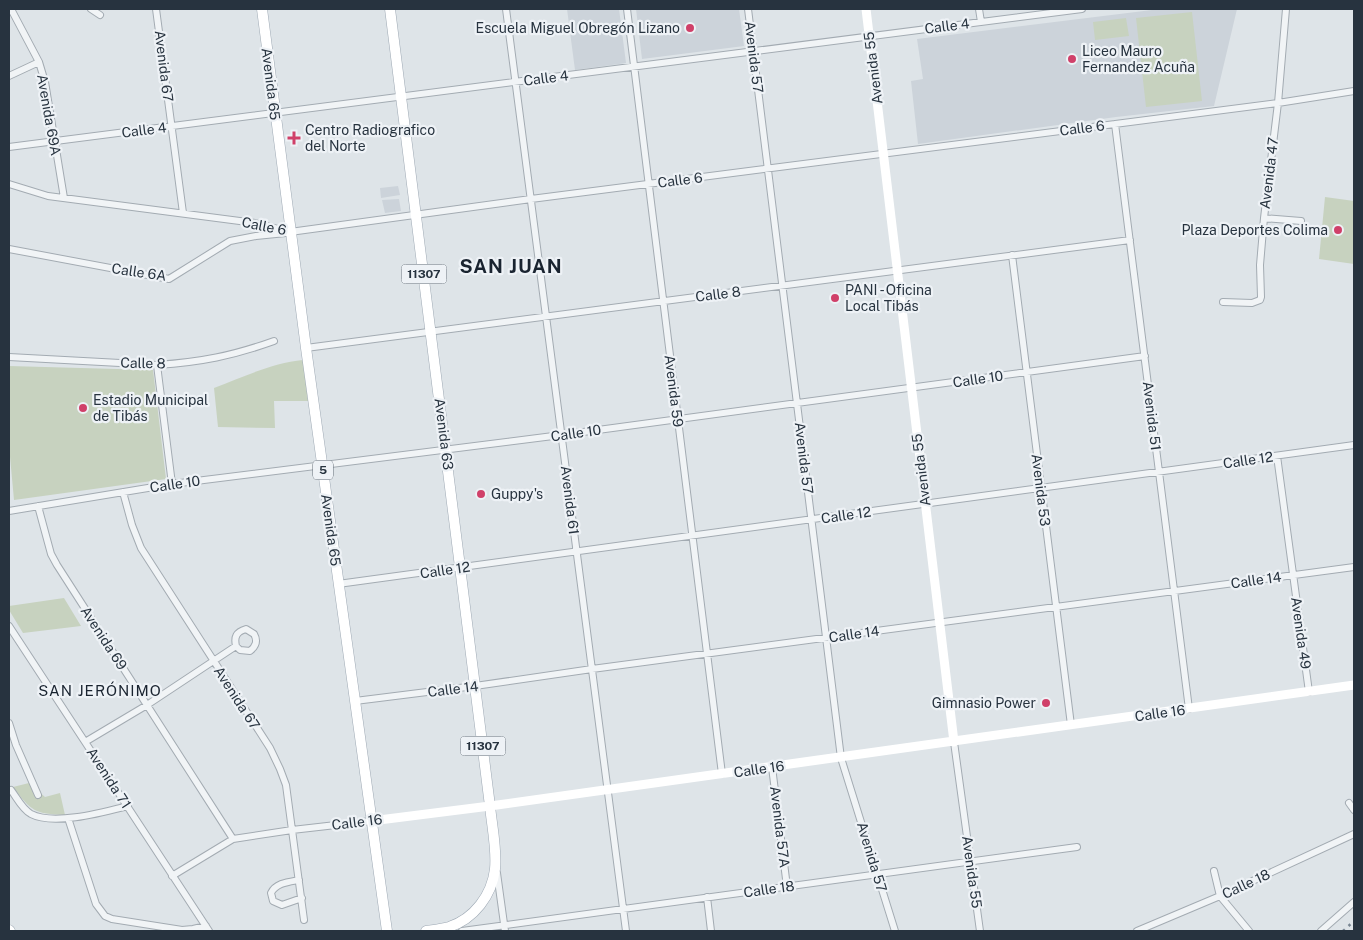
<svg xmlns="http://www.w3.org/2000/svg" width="1363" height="940" font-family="'Public Sans',sans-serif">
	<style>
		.built { fill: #ccd3da }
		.green { fill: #c7d2bf }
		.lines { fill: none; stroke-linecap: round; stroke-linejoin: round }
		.street-casing { stroke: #a3abb2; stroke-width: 8 }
		.primary-casing { stroke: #9ea9b4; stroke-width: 11 }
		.street { stroke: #f1f4f6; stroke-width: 6 }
		.secondary { stroke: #fff; stroke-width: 9 }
		.primary { stroke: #fff; stroke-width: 10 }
		.rail { stroke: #788592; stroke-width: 2.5; stroke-dasharray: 2.5 5; stroke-linecap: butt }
		.poi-dot { fill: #d04069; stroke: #eef2f6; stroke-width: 2 }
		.labels { text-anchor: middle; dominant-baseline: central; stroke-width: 4.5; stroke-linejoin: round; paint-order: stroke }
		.shield { fill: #eef2f6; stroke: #636c76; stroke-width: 1 }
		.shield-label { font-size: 12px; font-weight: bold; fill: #27333f }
		.street-label { font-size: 14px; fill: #27333f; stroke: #eef2f6 }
		.poi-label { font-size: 14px; fill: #27333f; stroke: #eef2f6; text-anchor: start }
		.neighbourhood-label { font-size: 15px; letter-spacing: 1px; fill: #1a2430; stroke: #eef2f6 }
		.district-label { font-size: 19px; font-weight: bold; letter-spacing: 1px; fill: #1a2430; stroke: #eef2f6 }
	</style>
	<rect width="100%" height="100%" fill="#dee4e8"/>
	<path class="built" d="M 567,9 L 619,9 L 626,63 L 575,70 Z
		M 636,9 L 739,9 L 744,46 L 642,59 Z
		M 1160,9 L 1237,9 L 1214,106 L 1116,117 L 918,144 L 911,81 L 923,79 L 917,39 Z
		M 398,186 L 400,195 L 381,198 L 380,188 Z
		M 399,199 L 401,211 L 385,213 L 382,200 Z"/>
	<path class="green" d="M 1192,12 L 1202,101 L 1146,107 L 1136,18 Z
		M 1126,18 L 1129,36 L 1095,40 L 1093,22 Z
		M 1325,197 L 1354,201 L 1354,264 L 1319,259 Z
		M 303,360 L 308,401 L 274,401 L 275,428 L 218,427 L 214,388 C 243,377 272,363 303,360 Z
		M 9,366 L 153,370 L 166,479 L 14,500 L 9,446 Z
		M 64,598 L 81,626 L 23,633 L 9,610 L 9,606 Z
		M 29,783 L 45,797 L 60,793 L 65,815 C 35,814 31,811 13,787 Z"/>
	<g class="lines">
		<defs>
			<path id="street" d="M 11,9 L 39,62 L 45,82 L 64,198
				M 91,9 L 100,15
				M 156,9 L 183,213
				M 506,9 L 626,931
				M 627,9 L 722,774
				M 748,9 L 841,758 L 895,931
				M 979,9 L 981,22
				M 9,76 L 39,62
				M 1115,124 L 1189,709
				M 9,147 L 1082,9
				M 9,184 L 48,196 L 255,223 L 290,232 L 531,199 L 1278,103 L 1354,91
				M 1264,218 L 1301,221
				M 9,249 L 169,279 L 230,241 L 256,236 L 286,233
				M 1012,255 L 1071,725
				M 1223,302 L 1252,303 L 1260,300 L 1261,297 L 1260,265 L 1264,218 L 1278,103 L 1286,9
				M 306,348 L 1130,240
				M 9,357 L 157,365 C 201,362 232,356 274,341
				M 157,365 L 172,484
				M 1277,456 L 1309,692
				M 123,492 L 132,525 L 141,548 L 270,748 L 280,769 L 286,785 L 304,920
				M 38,506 L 51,554 L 57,565 L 233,839
				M 9,511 L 172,484 L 561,435 L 1145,356
				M 338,584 L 1354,445
				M 9,626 L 209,931
				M 355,701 L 475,686 L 592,669 L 1354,567
				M 9,723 L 16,745 L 38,795
				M 85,742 L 147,705 L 236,646 L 240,650 L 250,651 C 256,646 258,641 254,634 L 246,629 C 236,632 234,637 236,646
				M 954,742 L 980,931
				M 772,767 L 787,887
				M 11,790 C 17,798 22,809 31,814 C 54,826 104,812 128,806
				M 1349,803 L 1354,810
				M 68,818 L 96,904 L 105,916 L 112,919 L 182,930 L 193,929 L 206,926
				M 1214,871 L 1220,896 L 1249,931
				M 497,873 L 505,931
				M 172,876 L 233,839 L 292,830 L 371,821
				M 299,880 C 288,882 276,883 271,893 L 273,901 L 282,905 L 302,898
				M 707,897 L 711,931
				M 462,931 L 1077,847
				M 1137,931 L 1220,896 L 1354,834
				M 1321,931 L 1354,902"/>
			<path id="primary" d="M 262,9 L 306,348 L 387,931
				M 390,9 L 490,806 C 492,827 497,849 495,869 C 492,895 474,919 449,927 C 442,929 433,930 426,931
				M 9,930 L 10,931"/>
		</defs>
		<use href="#street" class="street-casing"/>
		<use href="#primary" class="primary-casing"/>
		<use href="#street" class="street"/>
		<path class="secondary" d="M 866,9 L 954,742
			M 371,821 L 490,806 L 1354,685"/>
		<use href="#primary" class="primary"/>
		<path class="rail" d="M 1343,931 L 1354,921"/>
	</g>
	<g class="poi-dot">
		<circle cx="690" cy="28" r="5"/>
		<circle cx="1072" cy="59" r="5"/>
		<path d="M291.5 130.5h5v5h5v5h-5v5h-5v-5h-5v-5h5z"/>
		<circle cx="1338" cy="230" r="5"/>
		<circle cx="835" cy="298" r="5"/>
		<circle cx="83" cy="408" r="5"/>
		<circle cx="481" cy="494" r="5"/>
		<circle cx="1046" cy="703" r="5"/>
	</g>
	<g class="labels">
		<g class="shield">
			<rect x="401.5" y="264.5" width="45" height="19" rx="4"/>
			<rect x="313" y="460.5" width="20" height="19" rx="4"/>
			<rect x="460.5" y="736.5" width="45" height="19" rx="4"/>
		</g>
		<g class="shield-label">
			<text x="424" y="274">11307</text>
			<text x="323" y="470">5</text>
			<text x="483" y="746">11307</text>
		</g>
		<g class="street-label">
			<text transform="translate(947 26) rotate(-7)">Calle 4</text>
			<text transform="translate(754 57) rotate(83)">Avenida 57</text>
			<text transform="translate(164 66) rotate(83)">Avenida 67</text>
			<text transform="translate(873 68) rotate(-97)">Avenida 55</text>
			<text transform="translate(546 78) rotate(-7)">Calle 4</text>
			<text transform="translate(271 84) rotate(83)">Avenida 65</text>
			<text transform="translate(49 115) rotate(80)">Avenida 69A</text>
			<text transform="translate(1082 128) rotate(-7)">Calle 6</text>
			<text transform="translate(144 130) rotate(-7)">Calle 4</text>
			<text transform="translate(1269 173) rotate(-83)">Avenida 47</text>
			<text transform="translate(680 180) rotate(-7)">Calle 6</text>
			<text transform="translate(264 226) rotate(11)">Calle 6</text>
			<text transform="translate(139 272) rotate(8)">Calle 6A</text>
			<text transform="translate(718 294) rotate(-7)">Calle 8</text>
			<text transform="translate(143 363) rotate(1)">Calle 8</text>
			<text transform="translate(978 379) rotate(-8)">Calle 10</text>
			<text transform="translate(674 391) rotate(83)">Avenida 59</text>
			<text transform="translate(1152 416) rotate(83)">Avenida 51</text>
			<text transform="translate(576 433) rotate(-8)">Calle 10</text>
			<text transform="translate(444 434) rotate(83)">Avenida 63</text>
			<text transform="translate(804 458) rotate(83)">Avenida 57</text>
			<text transform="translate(1248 460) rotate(-8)">Calle 12</text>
			<text transform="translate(921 470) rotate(-97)">Avenida 55</text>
			<text transform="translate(175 484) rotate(-8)">Calle 10</text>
			<text transform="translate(1041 490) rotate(83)">Avenida 53</text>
			<text transform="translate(570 500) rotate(83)">Avenida 61</text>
			<text transform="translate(846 515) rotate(-8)">Calle 12</text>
			<text transform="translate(331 530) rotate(82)">Avenida 65</text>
			<text transform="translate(445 570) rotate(-8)">Calle 12</text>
			<text transform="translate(1256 580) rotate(-8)">Calle 14</text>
			<text transform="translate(1301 633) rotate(82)">Avenida 49</text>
			<text transform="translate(854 634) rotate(-8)">Calle 14</text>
			<text transform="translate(104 638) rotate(57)">Avenida 69</text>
			<text transform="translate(453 689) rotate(-7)">Calle 14</text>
			<text transform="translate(237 698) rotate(57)">Avenida 67</text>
			<text transform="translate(1160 713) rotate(-8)">Calle 16</text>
			<text transform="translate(759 769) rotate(-8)">Calle 16</text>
			<text transform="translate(109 778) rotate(57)">Avenida 71</text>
			<text transform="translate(357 822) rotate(-7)">Calle 16</text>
			<text transform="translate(780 827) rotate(83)">Avenida 57A</text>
			<text transform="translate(872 857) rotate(73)">Avenida 57</text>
			<text transform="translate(972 872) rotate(82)">Avenida 55</text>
			<text transform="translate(1246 884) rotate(-25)">Calle 18</text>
			<text transform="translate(769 889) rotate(-8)">Calle 18</text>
		</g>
		<g class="poi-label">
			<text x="680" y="28" text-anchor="end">Escuela Miguel Obregón Lizano</text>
			<text x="1082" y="51">Liceo Mauro<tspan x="1082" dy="16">Fernandez Acuña</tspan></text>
			<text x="305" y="130">Centro Radiografico<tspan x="305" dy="16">del Norte</tspan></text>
			<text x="1328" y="230" text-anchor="end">Plaza Deportes Colima</text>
			<text x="845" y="290">PANI - Oficina<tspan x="845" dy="16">Local Tibás</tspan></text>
			<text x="93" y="400">Estadio Municipal<tspan x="93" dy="16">de Tibás</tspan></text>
			<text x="491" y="494">Guppy's</text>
			<text x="1036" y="703" text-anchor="end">Gimnasio Power</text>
		</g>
		<g class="neighbourhood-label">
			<text x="100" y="690">SAN JERÓNIMO</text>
		</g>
		<g class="district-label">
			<text x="511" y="266">SAN JUAN</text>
		</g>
	</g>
	<rect width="1363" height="940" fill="none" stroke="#27333f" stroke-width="20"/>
</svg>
